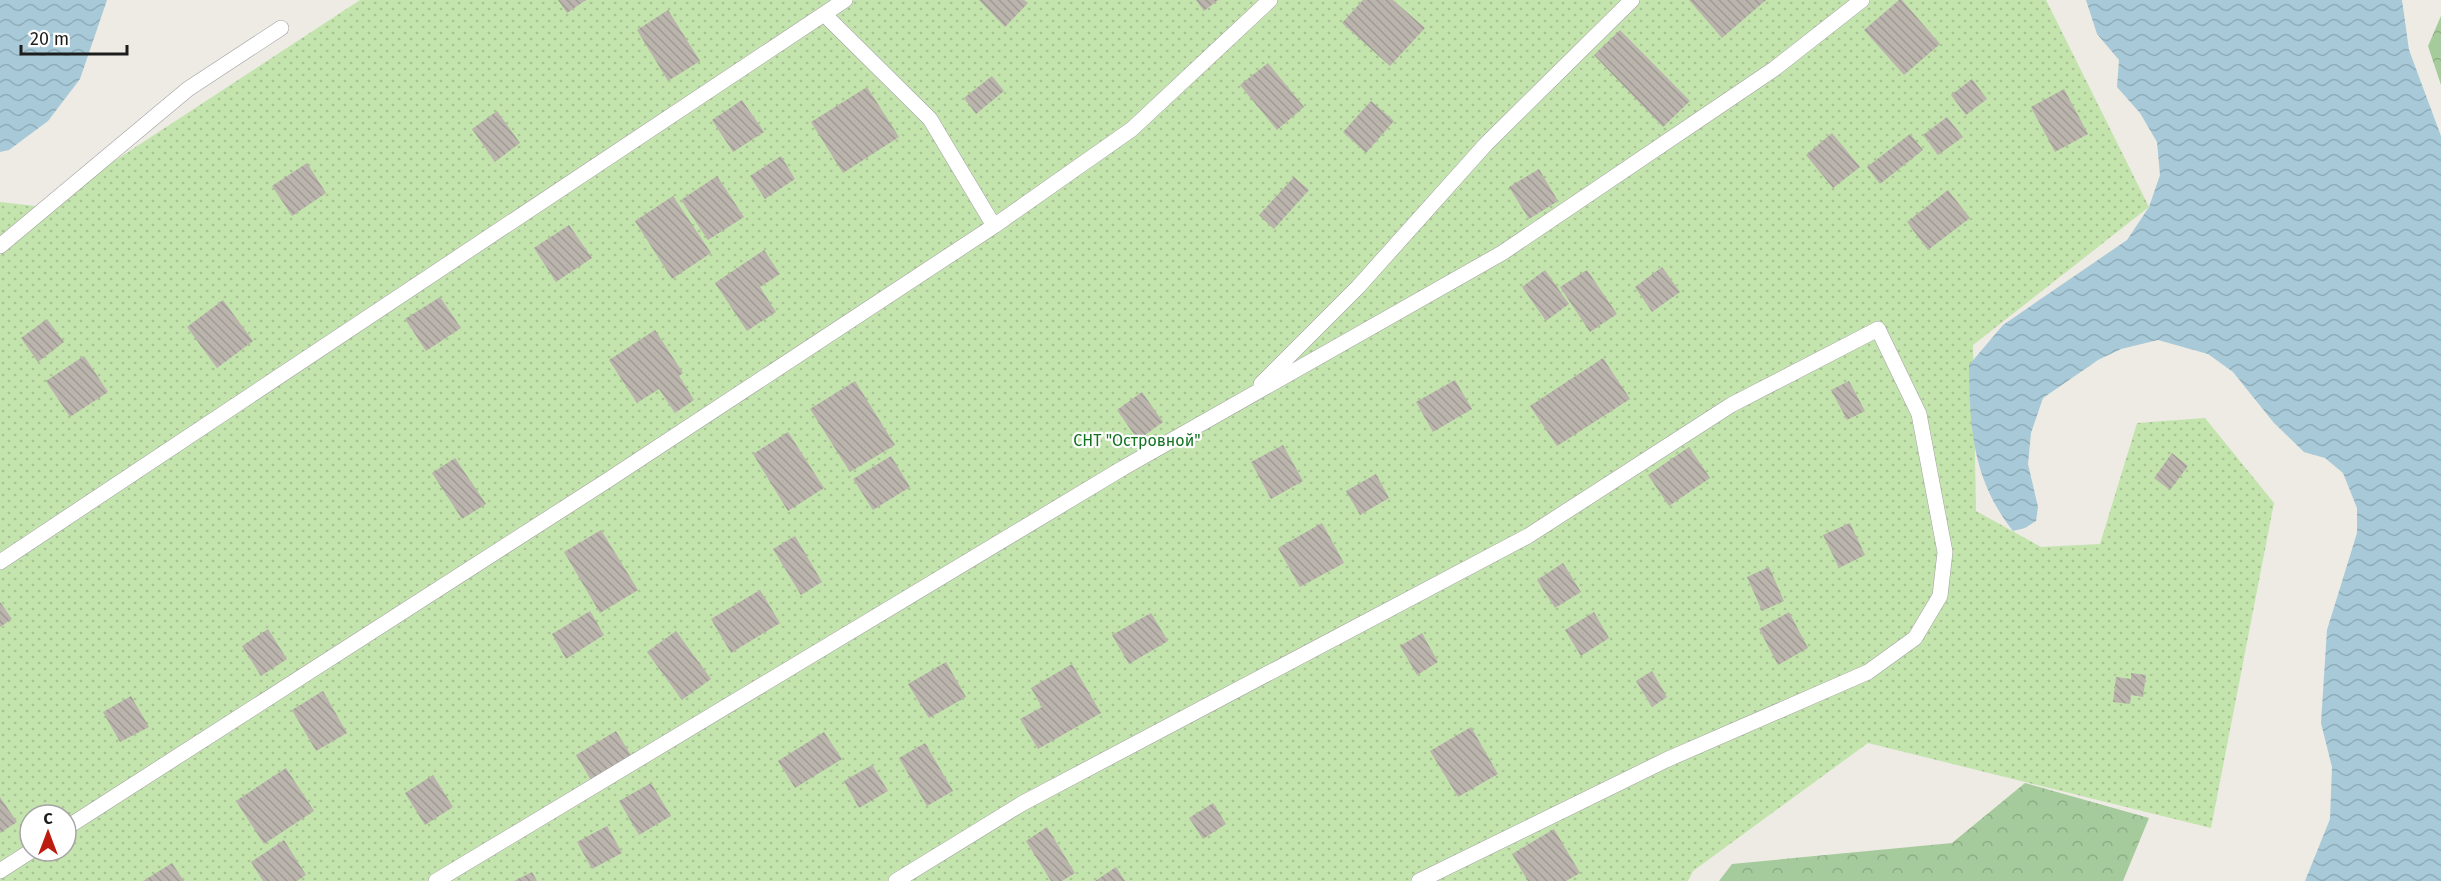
<svg xmlns="http://www.w3.org/2000/svg" width="2441" height="881" font-family="'Fira Sans',sans-serif">
	<style>
		.forest { fill: url(#forest-crowns) }
		.garden { fill: url(#garden-dots); fill-rule: evenodd }
		.water { fill: url(#water-waves) }
		.building { fill: url(#building-back-hatch) }
		.lines { fill: none; stroke-linecap: round; stroke-linejoin: round }
		.lane-casing { stroke: #a1a1a1; stroke-width: 16 }
		.lane { stroke: #fff; stroke-width: 15 }
		.labels { text-anchor: middle; dominant-baseline: central; stroke-width: 4.5; stroke-linejoin: round; paint-order: stroke }
		.park-label { font-size: 16px; fill: #137322; stroke: #fff }
	</style>
	<defs>
		<pattern id="forest-crowns" width="20" height="18" patternUnits="userSpaceOnUse" patternTransform="scale(1.5)"><rect width="20" height="18" fill="#a5ca9b"/><path d="M2 6a3 3 0 1 1 6 0M12 15a3 3 0 1 1 6 0" fill="none" stroke="#8ead85"/></pattern>
		<pattern id="garden-dots" width="8" height="8" patternUnits="userSpaceOnUse" patternTransform="scale(1.5)"><rect width="8" height="8" fill="#c4e4ad"/><path d="M2 2h.1M6 6h.1" fill="none" stroke="#a8c394" stroke-width="1.8" stroke-linecap="round"/></pattern>
		<pattern id="water-waves" width="16" height="10" patternUnits="userSpaceOnUse" patternTransform="scale(1.5)"><rect width="16" height="10" fill="#a7c9d8"/><path d="M0 5q4-4 8 0t8 0" fill="none" stroke="#8facb9"/></pattern>
		<pattern id="building-back-hatch" width="6" height="6" patternUnits="userSpaceOnUse" patternTransform="scale(1.5)"><rect width="6" height="6" fill="#bab4ad"/><path d="M-1 5l2 2M0 0l6 6M5-1l2 2" fill="none" stroke="#9f9a94"/></pattern>
	</defs>
	<rect width="100%" height="100%" fill="#edebe4"/>
	<path class="forest" d="M 2441,16 L 2441,85 L 2428,46 Z
		M 2025,783 L 2149,818 L 2123,881 L 1719,881 L 1732,864 L 1952,843 Z"/>
	<path class="garden" d="M 360,0 L 2046,0 L 2149,207 L 1973,345 L 1976,511 L 2041,547 L 2100,544 L 2137,423 L 2205,418 L 2274,503 L 2211,828 L 1868,743 L 1693,871 L 1688,881 L 0,881 L 0,202 L 44,207 ZM 30,815 L 66,815 L 66,851 L 30,851 Z"/>
	<path class="water" d="M 0,0 L 107,0 L 80,79 L 48,121 L 9,150 L 0,152 Z
		M 2086,0 L 2402,0 L 2409,50 L 2441,136 L 2441,881 L 2305,881 L 2330,819 L 2332,767 L 2321,723 L 2327,630 L 2357,533 L 2357,508 L 2343,473 L 2325,458 L 2304,452 L 2274,423 L 2233,372 L 2208,354 L 2158,340 L 2121,349 L 2098,360 L 2043,398 L 2031,433 L 2028,464 L 2038,507 L 2036,521 L 2025,528 L 2013,531 C 1972,479 1970,428 1969,365 L 2003,325 L 2127,240 L 2149,207 L 2160,175 L 2157,142 L 2140,113 L 2117,87 L 2119,60 L 2097,34 Z"/>
	<path class="building" d="M 558,0 L 586,0 L 567,13 Z
		M 979,0 L 1024,0 L 1028,3 L 1005,27 Z
		M 1196,0 L 1218,0 L 1204,11 Z
		M 1363,0 L 1393,0 L 1425,28 L 1390,66 L 1342,23 Z
		M 1689,0 L 1766,0 L 1722,38 Z
		M 1899,0 L 1902,0 L 1940,44 L 1904,75 L 1864,30 Z
		M 668,10 L 700,61 L 668,81 L 637,30 Z
		M 1620,30 L 1690,101 L 1663,127 L 1594,55 Z
		M 1268,63 L 1304,107 L 1277,130 L 1240,85 Z
		M 992,76 L 1004,91 L 976,114 L 964,98 Z
		M 1972,79 L 1987,99 L 1966,115 L 1951,95 Z
		M 867,87 L 899,137 L 843,173 L 811,122 Z
		M 2064,89 L 2088,134 L 2055,152 L 2031,107 Z
		M 742,100 L 764,132 L 733,152 L 712,120 Z
		M 1371,101 L 1394,121 L 1366,153 L 1343,132 Z
		M 497,111 L 520,143 L 495,162 L 472,129 Z
		M 1947,117 L 1963,137 L 1938,155 L 1923,135 Z
		M 1832,133 L 1860,167 L 1833,188 L 1806,155 Z
		M 1910,134 L 1923,150 L 1880,184 L 1867,167 Z
		M 781,156 L 795,179 L 765,199 L 750,176 Z
		M 307,163 L 326,193 L 292,216 L 272,186 Z
		M 1539,169 L 1558,201 L 1529,219 L 1509,187 Z
		M 717,176 L 744,217 L 708,240 L 681,200 Z
		M 1294,177 L 1309,190 L 1274,229 L 1259,215 Z
		M 1948,190 L 1970,218 L 1928,250 L 1907,222 Z
		M 673,196 L 711,253 L 672,279 L 635,221 Z
		M 569,225 L 592,258 L 556,282 L 534,248 Z
		M 764,250 L 780,274 L 760,287 L 776,312 L 747,331 L 715,283 Z
		M 1662,267 L 1680,292 L 1652,312 L 1635,287 Z
		M 1545,270 L 1569,304 L 1546,321 L 1522,287 Z
		M 1587,270 L 1617,314 L 1590,332 L 1560,287 Z
		M 440,297 L 461,328 L 426,351 L 405,319 Z
		M 223,300 L 253,341 L 217,368 L 187,327 Z
		M 47,319 L 64,342 L 38,362 L 21,338 Z
		M 655,330 L 683,373 L 679,376 L 694,400 L 675,413 L 659,389 L 637,403 L 609,360 Z
		M 84,356 L 108,392 L 70,417 L 46,381 Z
		M 1603,358 L 1630,399 L 1557,446 L 1530,406 Z
		M 1455,380 L 1472,409 L 1433,432 L 1416,402 Z
		M 855,381 L 895,445 L 850,472 L 810,409 Z
		M 1849,381 L 1865,411 L 1847,420 L 1831,390 Z
		M 1142,392 L 1163,422 L 1138,440 L 1117,410 Z
		M 788,432 L 824,488 L 788,511 L 753,454 Z
		M 1283,445 L 1303,481 L 1271,499 L 1251,462 Z
		M 1689,447 L 1710,478 L 1669,506 L 1648,475 Z
		M 2172,453 L 2188,466 L 2170,490 L 2154,478 Z
		M 891,456 L 910,487 L 873,510 L 853,479 Z
		M 455,458 L 486,504 L 462,519 L 432,473 Z
		M 1376,474 L 1389,498 L 1360,515 L 1346,491 Z
		M 1322,523 L 1344,563 L 1300,587 L 1278,548 Z
		M 1850,523 L 1865,555 L 1839,568 L 1823,535 Z
		M 601,530 L 638,590 L 600,613 L 564,552 Z
		M 795,536 L 822,582 L 801,595 L 773,549 Z
		M 1563,563 L 1581,592 L 1555,608 L 1537,580 Z
		M 1769,567 L 1784,601 L 1762,611 L 1747,577 Z
		M 760,590 L 780,623 L 731,653 L 711,619 Z
		M 0,602 L 12,619 L 0,627 Z
		M 590,611 L 604,635 L 566,659 L 552,634 Z
		M 1594,612 L 1609,638 L 1581,656 L 1565,630 Z
		M 1789,612 L 1808,648 L 1778,665 L 1759,629 Z
		M 1151,613 L 1168,641 L 1129,664 L 1112,635 Z
		M 268,629 L 287,659 L 261,676 L 242,646 Z
		M 676,631 L 711,679 L 682,700 L 647,652 Z
		M 1422,633 L 1438,662 L 1417,675 L 1400,646 Z
		M 946,662 L 966,697 L 929,718 L 908,684 Z
		M 1072,664 L 1101,713 L 1038,749 L 1020,719 L 1042,707 L 1031,688 Z
		M 1652,671 L 1667,697 L 1652,707 L 1636,681 Z
		M 2131,673 L 2146,675 L 2143,697 L 2131,695 L 2130,704 L 2113,702 L 2116,677 L 2131,679 Z
		M 323,691 L 347,733 L 316,751 L 292,710 Z
		M 131,696 L 149,727 L 120,742 L 103,712 Z
		M 1471,727 L 1498,774 L 1458,797 L 1430,751 Z
		M 616,731 L 631,755 L 591,780 L 576,755 Z
		M 824,732 L 842,759 L 795,788 L 778,761 Z
		M 925,743 L 953,791 L 927,806 L 899,758 Z
		M 872,765 L 888,791 L 859,808 L 844,781 Z
		M 286,768 L 314,811 L 264,844 L 236,801 Z
		M 433,775 L 453,807 L 425,825 L 405,793 Z
		M 651,783 L 671,816 L 639,835 L 619,801 Z
		M 0,797 L 17,822 L 0,833 Z
		M 1213,803 L 1226,824 L 1203,839 L 1189,818 Z
		M 607,826 L 622,853 L 592,869 L 577,842 Z
		M 1047,827 L 1075,873 L 1062,881 L 1051,881 L 1026,841 Z
		M 1554,829 L 1580,873 L 1566,881 L 1528,881 L 1512,854 Z
		M 284,840 L 306,875 L 297,881 L 263,881 L 251,862 Z
		M 172,863 L 184,881 L 143,881 Z
		M 1116,867 L 1125,881 L 1095,881 Z
		M 532,872 L 537,881 L 514,881 Z"/>
	<g class="lines">
		<defs>
			<path id="lane" d="M 825,15 L 930,119 L 994,226
				M 0,246 L 188,89 L 281,28
				M 1261,384 L 1358,287 L 1486,144 L 1632,0
				M 0,562 L 845,0
				M 66,828 L 608,480 L 994,226 L 1132,129 L 1270,0
				M 0,871 L 31,851
				M 436,881 L 1123,468 L 1502,253 L 1774,69 L 1862,0
				M 896,881 L 1023,803 L 1528,536 L 1731,405 L 1878,329 L 1919,414 L 1945,552 L 1940,596 L 1915,638 L 1868,672 L 1666,760 L 1419,881"/>
		</defs>
		<use href="#lane" class="lane-casing"/>
		<use href="#lane" class="lane"/>
	</g>
	<g class="labels">
		<g class="park-label">
			<text x="1137" y="440">СНТ "Островной"</text>
		</g>
	</g>
	<g transform="translate(48 833)"><circle r="28" fill="#ffffff" stroke="#a5a5a5" stroke-width="1.5"/>
	<path d="M0-4.5L10 22L0 15L-10 22Z" fill="#bb1c0f"/>
	<text y="-9" font-size="16" font-weight="bold" text-anchor="middle" fill="#1d1d1d">С</text>
	</g>
	<path d="M21 45v9h106v-9" fill="none" stroke="#1d1d1d" stroke-width="3"/>
	<text x="30" y="45" font-size="18" fill="#1d1d1d" stroke="#ffffff" stroke-width="4.5" paint-order="stroke">20 m</text>
</svg>
